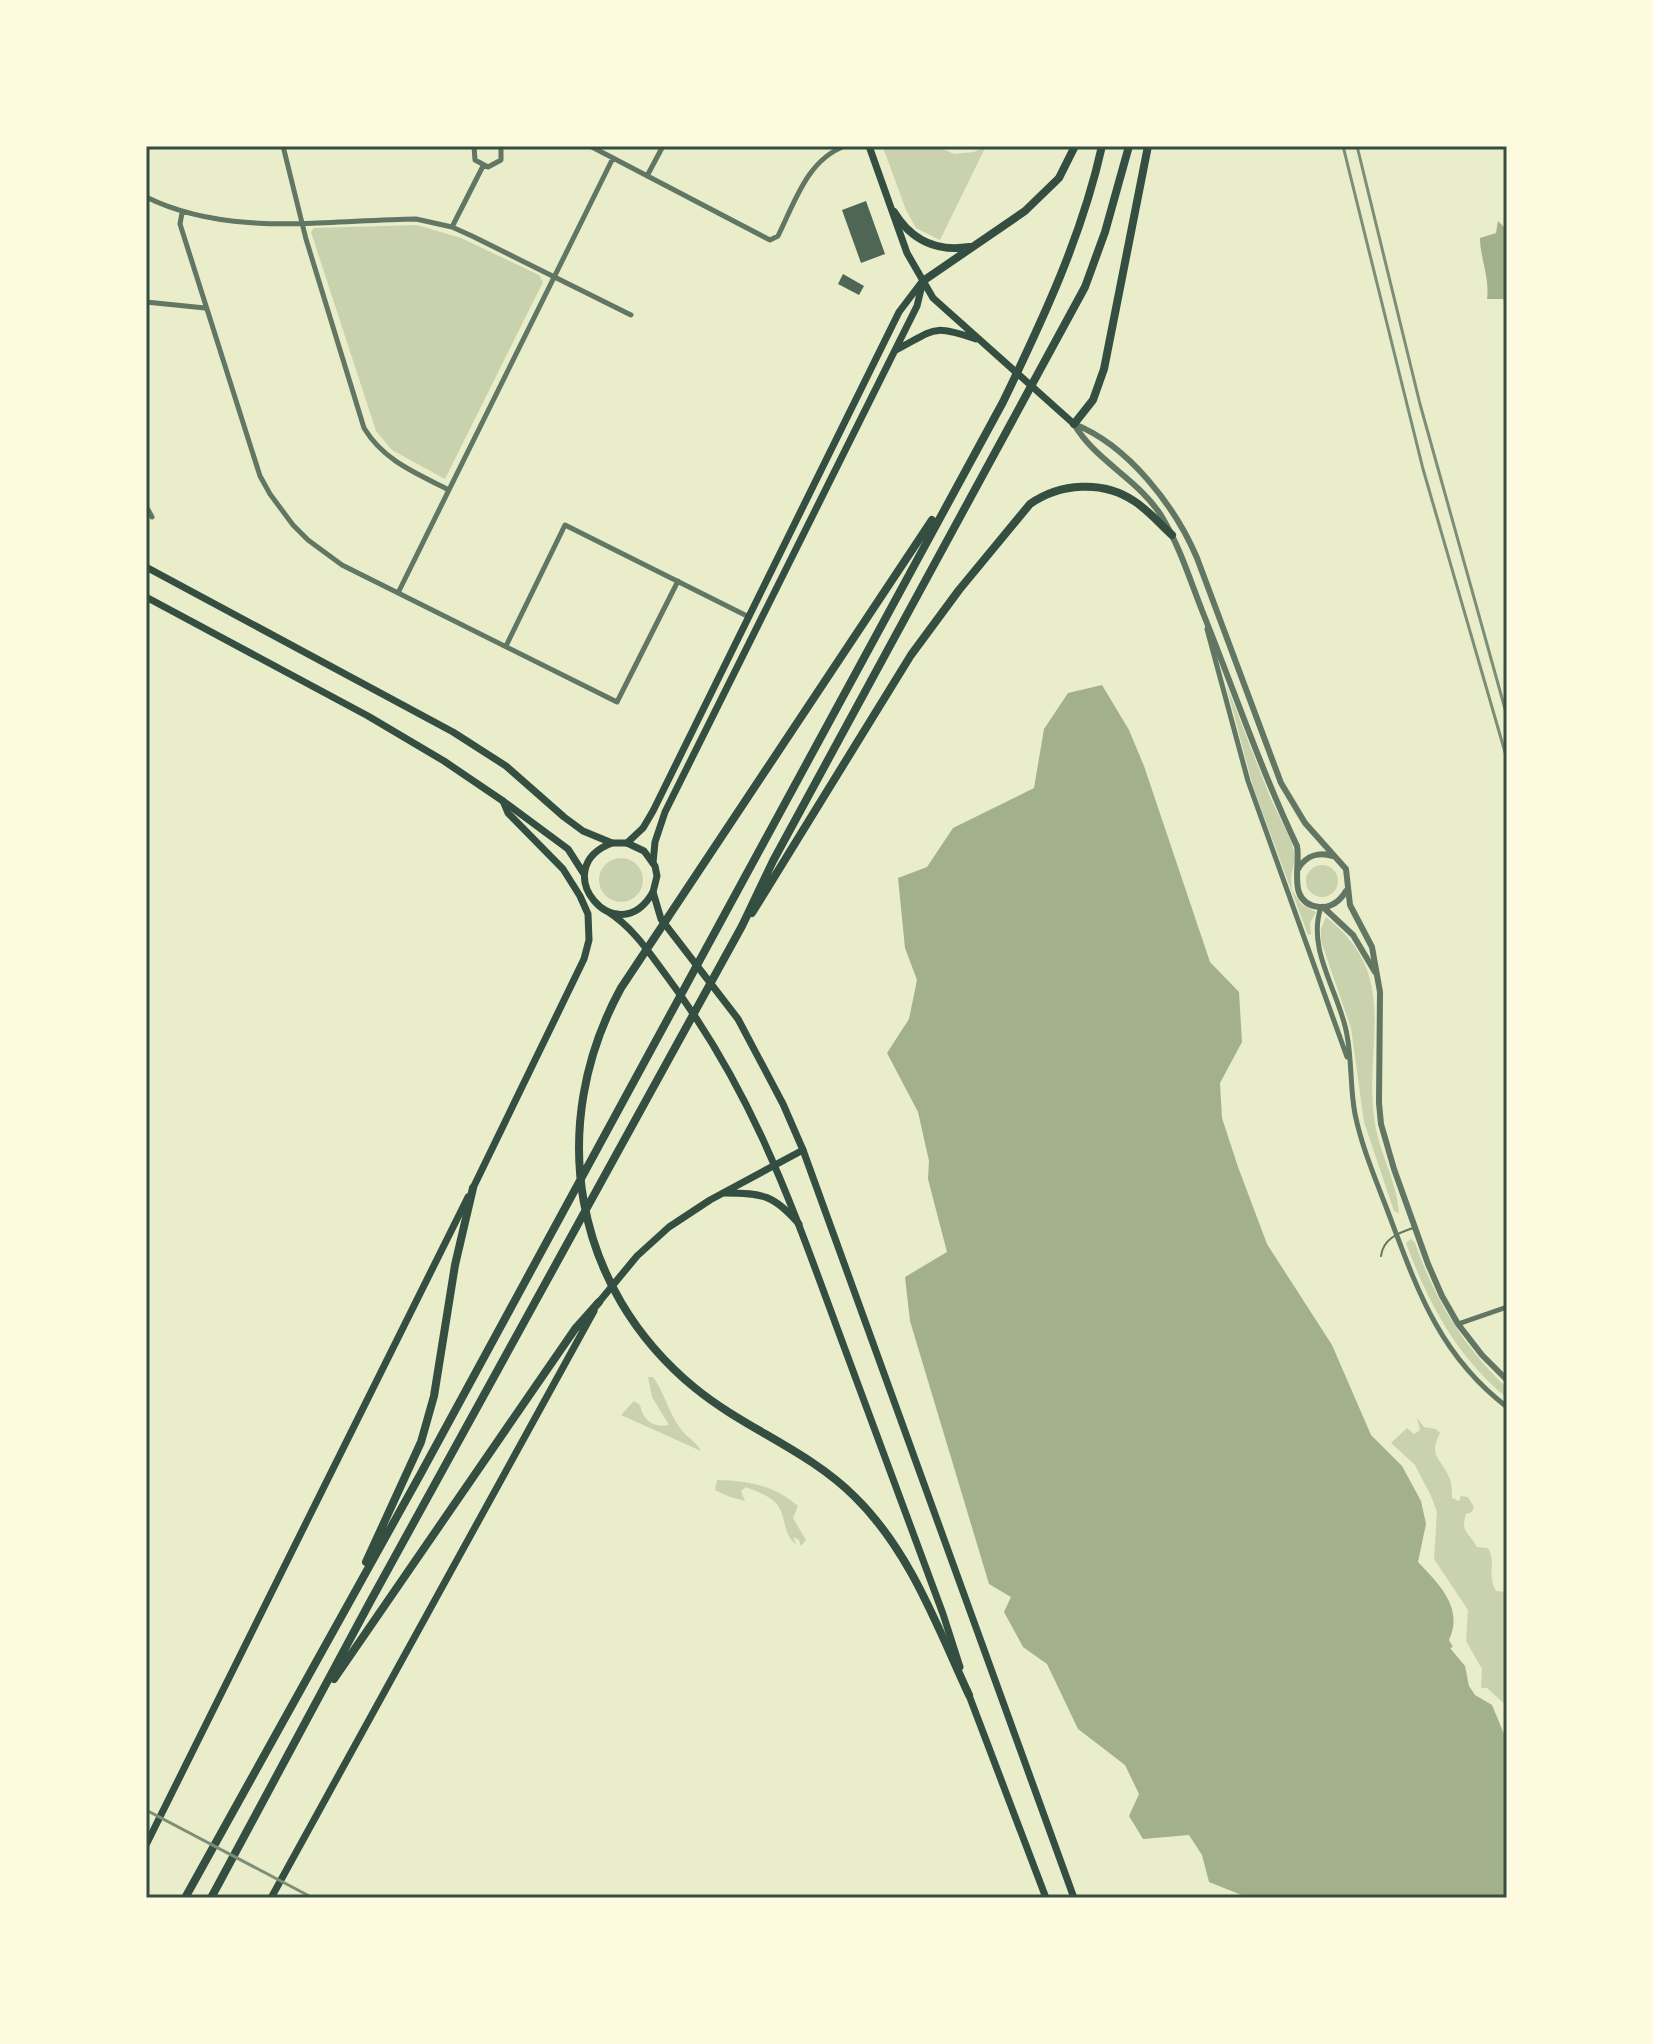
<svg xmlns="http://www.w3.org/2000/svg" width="1653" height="2044" font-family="'Asap Condensed',sans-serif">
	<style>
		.green { fill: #cad2ad }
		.water { fill: #a3b18a }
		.building { fill: #4f6655 }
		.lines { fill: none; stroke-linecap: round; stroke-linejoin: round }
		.service { stroke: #617663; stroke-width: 2 }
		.minor { stroke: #617663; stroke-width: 5 }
		.tertiary { stroke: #617663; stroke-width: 6 }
		.secondary { stroke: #344e41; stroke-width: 7 }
		.primary { stroke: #344e41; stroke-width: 7 }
		.motorway { stroke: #344e41; stroke-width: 8 }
		.rail { stroke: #7c8e77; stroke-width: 3 }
		.neatline { fill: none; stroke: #344e41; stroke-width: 3 }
	</style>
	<rect width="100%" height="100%" fill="#e9edc9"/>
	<path class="green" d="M 886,146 L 937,146 L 954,154 L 974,152 L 986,146 L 940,240 L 916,228 L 906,210 L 884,150 Z
		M 417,225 L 461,238 L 539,275 L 543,282 L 445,479 L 392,450 L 376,431 L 311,232 L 314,228 Z
		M 1226,684 L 1270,797 L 1292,843 L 1295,858 L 1291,878 L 1292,890 L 1301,904 L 1316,912 L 1310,923 L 1311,934 L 1308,935 L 1253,787 Z
		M599 880a22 22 0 1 1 44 0a22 22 0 1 1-44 0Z
		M1306 881a16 16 0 1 1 32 0a16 16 0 1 1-32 0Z
		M 1326,917 C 1403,977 1362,1044 1375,1124 C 1380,1154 1397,1182 1399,1213 L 1394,1211 L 1364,1122 L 1351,1028 L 1321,941 L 1321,929 Z
		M 1411,1239 L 1415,1243 C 1435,1300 1463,1346 1507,1388 L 1507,1398 C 1457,1357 1428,1303 1406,1243 Z
		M 648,1377 L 653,1377 C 665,1393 668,1412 680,1428 C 686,1437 697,1442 701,1451 L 621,1415 L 634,1401 L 640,1405 C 643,1420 653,1428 669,1425 L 652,1397 Z
		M 1417,1418 L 1424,1427 L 1436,1429 L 1440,1433 C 1428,1457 1441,1458 1449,1477 C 1452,1483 1452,1491 1452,1498 L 1459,1501 L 1461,1496 L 1468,1497 L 1474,1507 L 1472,1512 L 1466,1514 C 1460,1533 1469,1532 1477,1547 L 1488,1548 C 1497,1564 1486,1572 1496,1591 L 1507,1592 L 1507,1706 L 1487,1688 L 1481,1688 L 1482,1669 L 1466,1641 L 1468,1610 L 1434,1559 L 1437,1512 L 1431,1496 L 1415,1465 L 1391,1443 L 1407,1428 L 1414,1434 L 1420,1430 Z
		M 717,1480 C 748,1481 774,1485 798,1506 L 793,1518 L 806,1540 L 801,1546 L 799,1540 L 793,1537 L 796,1544 C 782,1534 787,1516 776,1503 C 768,1495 755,1491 746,1487 L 741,1491 L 745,1501 L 730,1497 L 715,1490 Z"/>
	<path class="water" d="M 1498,221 L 1507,230 L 1507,304 L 1503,299 L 1487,299 C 1490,278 1480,258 1480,238 L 1496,233 Z
		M 1102,685 L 1129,730 L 1144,766 L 1210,962 L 1239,992 L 1242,1042 L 1220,1083 L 1222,1118 L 1238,1167 L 1267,1244 L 1332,1345 L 1371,1435 L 1402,1466 L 1421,1501 L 1426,1524 L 1418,1562 C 1439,1584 1464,1608 1449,1640 L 1453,1647 L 1450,1648 L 1465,1666 L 1469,1686 L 1475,1695 L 1492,1705 L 1507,1741 L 1507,1898 L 1249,1898 L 1209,1882 L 1202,1855 L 1189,1835 L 1143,1839 L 1129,1816 L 1139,1794 L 1125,1765 L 1078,1729 L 1047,1664 L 1023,1647 L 1004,1612 L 1011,1597 L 989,1584 L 910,1321 L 905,1277 L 947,1252 L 928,1179 L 929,1161 L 918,1112 L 887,1053 L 909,1019 L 917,980 L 905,948 L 898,878 L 927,867 L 953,828 L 1034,788 L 1044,729 L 1068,693 Z"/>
	<path class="building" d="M 866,201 L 885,254 L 861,263 L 842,210 Z
		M 843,274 L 864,286 L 859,295 L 838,284 Z"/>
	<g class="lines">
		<path class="service" d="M 1381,1256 C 1383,1239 1398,1233 1413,1228"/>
		<path class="minor" d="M 283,146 L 306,239 L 364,428 C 384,461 416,473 449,490
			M 474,146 L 475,160 L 488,167 L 501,160 L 501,146
			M 590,146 L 770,240 L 778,236 C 795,202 807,160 845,146
			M 647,176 L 663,146
			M 146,197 C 229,238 327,220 416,219 L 452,227 L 472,236 L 631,315
			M 182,213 L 180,224 L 260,476 L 270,494 L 293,525 L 308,540 L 342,565 L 617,702 L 678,581
			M 452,227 L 483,166
			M 146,302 L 205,308
			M 146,506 L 152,517
			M 398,593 L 613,158
			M 1207,629 L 1248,781 L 1347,1057
			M 506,646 L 565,525 L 749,617
			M 1321,907 C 1306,950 1340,993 1347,1035 C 1352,1061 1350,1088 1355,1114 C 1362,1148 1376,1180 1388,1212 C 1417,1289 1439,1355 1507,1407
			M 1458,1324 L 1507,1307"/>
		<path class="tertiary" d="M 1074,424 C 1128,445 1175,506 1197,558 L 1281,783 L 1305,823 L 1346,869 L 1350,905 L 1372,947 L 1380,992 L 1379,1103 L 1381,1124 L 1394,1169 L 1428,1264 L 1442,1296 L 1458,1324 L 1482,1355 L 1507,1380
			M 1074,424 C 1096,462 1139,479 1162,517 C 1180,547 1190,580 1203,613 C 1234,690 1261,770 1297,846 C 1301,866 1286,903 1319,907 C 1332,908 1340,901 1346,891
			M 1298,869 C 1306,855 1319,852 1333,856
			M 1323,907 L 1353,935 L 1375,972"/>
		<path class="secondary" d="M 869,146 L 907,253 L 933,298 L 1074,424
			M 896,350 C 936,329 931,324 976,339
			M 503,801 L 568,849 L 584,874
			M 612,843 C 545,868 617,955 653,892
			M 627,843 L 643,828 L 653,811 L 899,312 L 921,283
			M 653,863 L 655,842 L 665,812 L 917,306 L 923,281
			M 607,911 C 634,928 650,954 668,978 C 751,1089 789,1197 836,1325 C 872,1421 907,1518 943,1614 L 960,1667
			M 803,1150 L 1074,1898
			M 967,1690 L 1046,1898
			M 146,1845 L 468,1197
			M 271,1898 L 594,1311"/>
		<path class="primary" d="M 146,567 L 453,732 L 506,766 L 564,817 L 583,831 L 612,843 L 627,843 L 644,851 L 655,866 L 657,876 L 653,892 L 661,919 L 738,1019 L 783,1104 L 803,1150 L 710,1200 L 669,1227 L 637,1256 L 599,1302
			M 146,597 L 368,716 L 444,761 L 503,801 L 508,813 L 563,869 L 580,896 L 588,914 L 589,940 L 584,959 L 473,1188
			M 725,1193 C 763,1193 774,1195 799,1224"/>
		<path class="motorway" d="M 894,212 C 911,240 937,252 969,247
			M 923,281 L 1025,211 L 1059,178 L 1075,146
			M 1074,424 L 1093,400 L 1104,369 L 1148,146
			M 932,520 L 621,988 C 546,1125 572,1287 695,1388 C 745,1429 808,1450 855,1497 C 910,1551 937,1626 969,1695
			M 752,913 L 911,655 L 959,590 L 1030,504 C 1060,483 1103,480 1134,501 C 1148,510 1159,523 1172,535
			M 366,1562 L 421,1442 L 434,1396 L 455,1265 L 473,1188
			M 334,1679 L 575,1329 L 599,1302
			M 185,1898 L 420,1475 L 1003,402 C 1043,319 1082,236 1102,146
			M 211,1898 L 370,1602 L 742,926 L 773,861 L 1085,287 L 1105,232 L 1129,146"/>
		<path class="rail" d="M 1343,146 L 1423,469 L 1507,759
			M 1357,146 L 1420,404 L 1507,716
			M 146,1810 L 313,1898"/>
	</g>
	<rect width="1653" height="2044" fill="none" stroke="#fefae0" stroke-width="296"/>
	<rect x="148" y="148" width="1357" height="1748" class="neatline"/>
</svg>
